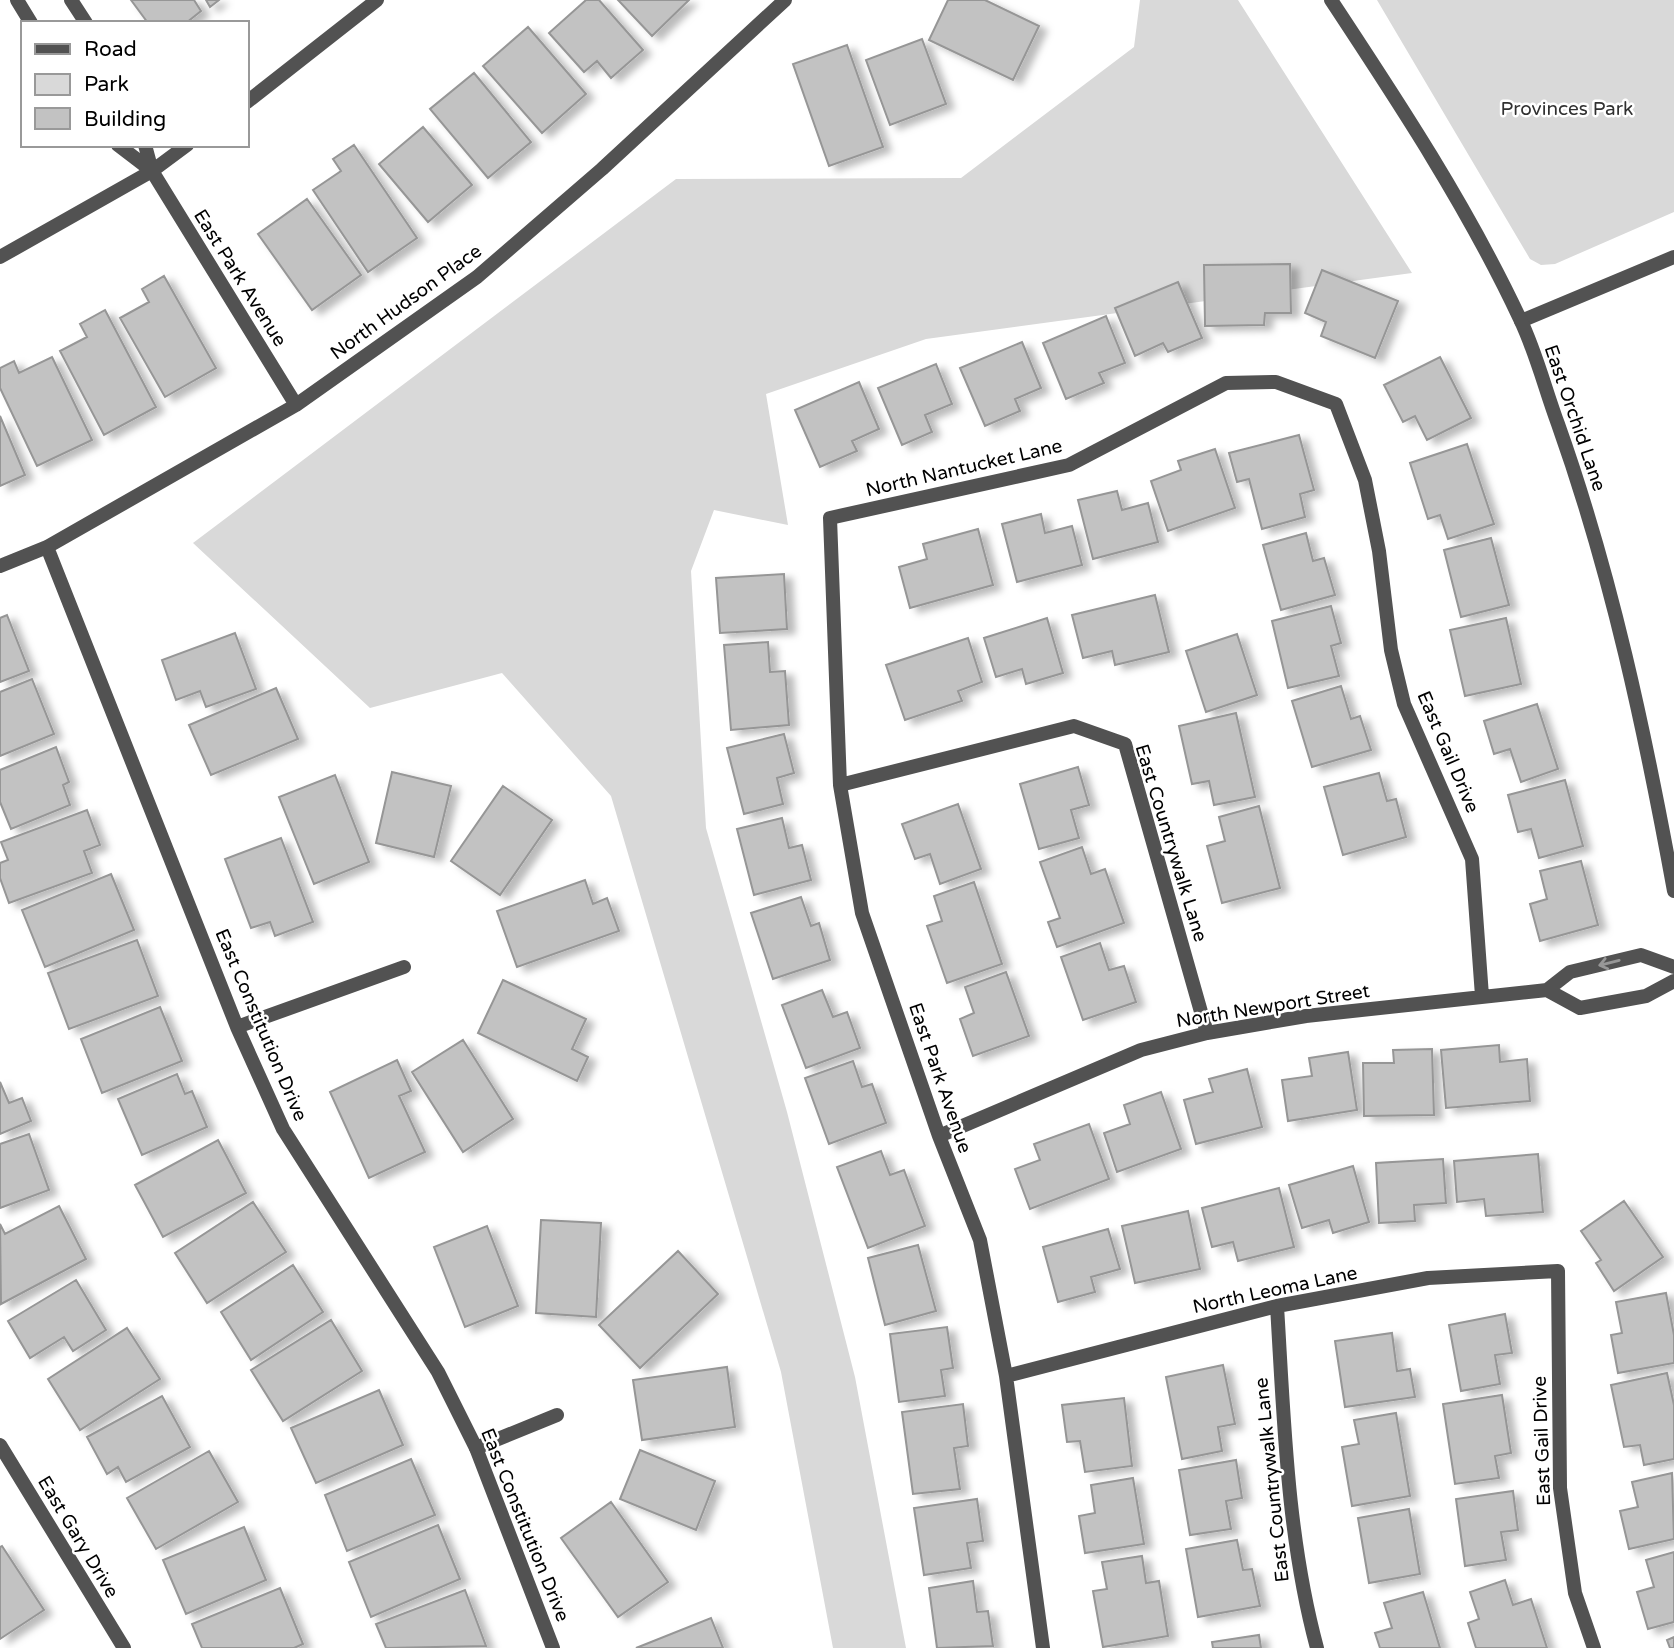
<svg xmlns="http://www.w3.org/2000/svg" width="1674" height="1648" font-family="'Varela Round',sans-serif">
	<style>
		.green { fill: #d9d9d9 }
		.building { fill: #c2c2c2; stroke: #969696; stroke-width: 2; filter: url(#shadow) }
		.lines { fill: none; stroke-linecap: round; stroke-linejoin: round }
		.service { stroke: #525252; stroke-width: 14 }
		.minor { stroke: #525252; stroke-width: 14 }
		.tertiary { stroke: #525252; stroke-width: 14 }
		.oneway { stroke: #979797 }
		.labels { text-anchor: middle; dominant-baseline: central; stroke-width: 5; stroke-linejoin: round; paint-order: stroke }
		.park-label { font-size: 19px; fill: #303030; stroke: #fff }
		.street-label { font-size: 19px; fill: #000; stroke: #fff }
	</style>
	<defs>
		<filter id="shadow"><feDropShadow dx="8" dy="4.5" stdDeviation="3.5" flood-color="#0004"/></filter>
	</defs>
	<rect width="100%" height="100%" fill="#fff"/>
	<path class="green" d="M 1140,0 L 1238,0 L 1412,273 L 926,339 L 766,394 L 788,525 L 714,510 L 691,571 L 706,828 L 787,1112 L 855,1377 L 906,1648 L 833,1648 L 781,1372 L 611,796 L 502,673 L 370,708 L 193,543 L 676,179 L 961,178 L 1134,47 Z
		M 1377,0 L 1674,0 L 1674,212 L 1555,264 L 1541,265 L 1530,259 Z"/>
	<path class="building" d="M 131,0 L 194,0 L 201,11 L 186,23 L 148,23 Z
		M 206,0 L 219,0 L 210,7 Z
		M 586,0 L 599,0 L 643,50 L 611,78 L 597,61 L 584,72 L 549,33 Z
		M 618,0 L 689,0 L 652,36 Z
		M 948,0 L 985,0 L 1039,26 L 1013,80 L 929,40 Z
		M 528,27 L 586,94 L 542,133 L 483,66 Z
		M 922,39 L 946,104 L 890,125 L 866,60 Z
		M 847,45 L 883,147 L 829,166 L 793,64 Z
		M 474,73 L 531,142 L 488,178 L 430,109 Z
		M 423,127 L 472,185 L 428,222 L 379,164 Z
		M 354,145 L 417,238 L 368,272 L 313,190 L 341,171 L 333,159 Z
		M 307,199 L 361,275 L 312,310 L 258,234 Z
		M 1290,264 L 1291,313 L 1265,313 L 1264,325 L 1205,326 L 1204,265 Z
		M 1322,270 L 1398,301 L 1375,358 L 1321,336 L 1326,322 L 1305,313 Z
		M 164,276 L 216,368 L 165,397 L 120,318 L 149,302 L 142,289 Z
		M 1178,282 L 1202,338 L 1168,352 L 1163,343 L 1135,356 L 1115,308 Z
		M 105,310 L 156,407 L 104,435 L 60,351 L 87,337 L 80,324 Z
		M 1106,316 L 1125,363 L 1099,373 L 1104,383 L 1066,399 L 1043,343 Z
		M 1022,342 L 1041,388 L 1015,399 L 1020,411 L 985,426 L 960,368 Z
		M 52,357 L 92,440 L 37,466 L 0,388 L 0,368 L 14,361 L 19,373 Z
		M 1440,357 L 1471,418 L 1427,440 L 1415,416 L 1403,422 L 1384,385 Z
		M 936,364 L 952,404 L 925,415 L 932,432 L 902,445 L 878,388 Z
		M 859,382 L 879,429 L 852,441 L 857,451 L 820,467 L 795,410 Z
		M 0,416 L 25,475 L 0,486 Z
		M 1299,435 L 1314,490 L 1300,494 L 1305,517 L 1262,529 L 1249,479 L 1237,482 L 1229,453 Z
		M 1467,444 L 1494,524 L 1448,539 L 1440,515 L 1428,519 L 1410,463 Z
		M 1215,449 L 1235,508 L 1168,531 L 1151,481 L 1181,470 L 1178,461 Z
		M 1117,491 L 1122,510 L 1148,503 L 1158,542 L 1093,559 L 1078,500 Z
		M 1041,514 L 1045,533 L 1072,526 L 1082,565 L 1017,582 L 1002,524 Z
		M 978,529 L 993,585 L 910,608 L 899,567 L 927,559 L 923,544 Z
		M 1306,533 L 1313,561 L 1324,558 L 1335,595 L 1281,610 L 1263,545 Z
		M 1491,538 L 1509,605 L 1461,617 L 1444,550 Z
		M 784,574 L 787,629 L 720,633 L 716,578 Z
		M 1155,595 L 1169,652 L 1115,665 L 1112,651 L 1083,658 L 1072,615 Z
		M 1331,606 L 1341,643 L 1331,646 L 1339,676 L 1288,688 L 1272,621 Z
		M 7,615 L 29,671 L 0,682 L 0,618 Z
		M 1047,618 L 1063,673 L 1026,684 L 1022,669 L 996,677 L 984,638 Z
		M 1506,618 L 1521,684 L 1465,696 L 1450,630 Z
		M 235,633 L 256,689 L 206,707 L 200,691 L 176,700 L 162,660 Z
		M 1237,634 L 1257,695 L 1206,712 L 1186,651 Z
		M 968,638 L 982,682 L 958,691 L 962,701 L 905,720 L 886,665 Z
		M 768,642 L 770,672 L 785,671 L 789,725 L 731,730 L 724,645 Z
		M 32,679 L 54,734 L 0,756 L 0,692 Z
		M 1341,686 L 1351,719 L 1360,716 L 1371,750 L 1312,767 L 1292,701 Z
		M 276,688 L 298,739 L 211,775 L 189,725 Z
		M 1537,704 L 1558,769 L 1521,782 L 1510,749 L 1494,754 L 1484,721 Z
		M 1236,713 L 1255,797 L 1214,805 L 1209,781 L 1192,784 L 1179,726 Z
		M 784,734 L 794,773 L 777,778 L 783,804 L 744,814 L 727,748 Z
		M 56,747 L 69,782 L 63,785 L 70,805 L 11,829 L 0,802 L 0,770 Z
		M 1078,767 L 1089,805 L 1071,810 L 1079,838 L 1039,849 L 1020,784 Z
		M 392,772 L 451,786 L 434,857 L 376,843 Z
		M 1379,773 L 1387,801 L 1396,799 L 1406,837 L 1343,855 L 1324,787 Z
		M 335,775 L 369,862 L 314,884 L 279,797 Z
		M 1565,780 L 1583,846 L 1539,858 L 1531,829 L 1518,832 L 1508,795 Z
		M 503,786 L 552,820 L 500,895 L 451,861 Z
		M 958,804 L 981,869 L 940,884 L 930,854 L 915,859 L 902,824 Z
		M 1259,806 L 1280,888 L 1222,903 L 1207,846 L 1225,841 L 1219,817 Z
		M 87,810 L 100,845 L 84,851 L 92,873 L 9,903 L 0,878 L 0,863 L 8,860 L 1,842 Z
		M 782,818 L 789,848 L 802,845 L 811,880 L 754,895 L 737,829 Z
		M 281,838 L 313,922 L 275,936 L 270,922 L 251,928 L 225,859 Z
		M 1082,847 L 1091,874 L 1105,869 L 1124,923 L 1057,947 L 1048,922 L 1060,918 L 1040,862 Z
		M 1581,861 L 1598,925 L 1540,941 L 1530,904 L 1547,899 L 1540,871 Z
		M 111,874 L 134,930 L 45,967 L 22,910 Z
		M 585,880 L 593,904 L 607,898 L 619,931 L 517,967 L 497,911 Z
		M 974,882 L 1002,964 L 947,983 L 927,926 L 942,921 L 934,896 Z
		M 801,897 L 811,926 L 819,923 L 830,960 L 773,979 L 751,913 Z
		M 137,940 L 158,996 L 69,1029 L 48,973 Z
		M 1100,943 L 1109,970 L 1124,966 L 1136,1002 L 1083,1020 L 1061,957 Z
		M 1006,972 L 1029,1036 L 973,1056 L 960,1019 L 974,1013 L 965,987 Z
		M 503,980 L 586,1019 L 572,1049 L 588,1057 L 577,1081 L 478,1033 Z
		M 822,990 L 833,1017 L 847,1012 L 860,1048 L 806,1068 L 782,1005 Z
		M 160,1007 L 182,1061 L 102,1093 L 81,1039 Z
		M 463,1040 L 513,1119 L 463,1152 L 412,1072 Z
		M 1499,1045 L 1500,1062 L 1527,1059 L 1530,1101 L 1446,1108 L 1441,1050 Z
		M 1432,1049 L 1434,1115 L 1364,1116 L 1363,1063 L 1394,1063 L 1393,1050 Z
		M 1348,1052 L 1357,1110 L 1288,1121 L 1282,1080 L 1312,1076 L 1309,1058 Z
		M 397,1060 L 411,1091 L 399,1096 L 425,1152 L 369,1178 L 330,1092 Z
		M 853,1061 L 862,1087 L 872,1084 L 886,1123 L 829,1144 L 805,1078 Z
		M 1247,1069 L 1262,1127 L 1196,1144 L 1184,1100 L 1213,1092 L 1209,1079 Z
		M 177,1074 L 185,1094 L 192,1091 L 207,1127 L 142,1155 L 118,1099 Z
		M 0,1082 L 9,1103 L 22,1098 L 31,1121 L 0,1134 Z
		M 1161,1092 L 1181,1149 L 1117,1172 L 1104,1133 L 1130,1124 L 1124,1105 Z
		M 1089,1124 L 1109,1179 L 1030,1209 L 1015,1169 L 1040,1160 L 1034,1144 Z
		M 29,1134 L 49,1190 L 0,1208 L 0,1144 Z
		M 218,1140 L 246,1193 L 163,1237 L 135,1185 Z
		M 881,1151 L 890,1175 L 904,1170 L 925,1226 L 868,1248 L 837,1167 Z
		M 1538,1154 L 1543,1212 L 1486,1216 L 1484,1199 L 1457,1202 L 1454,1161 Z
		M 1443,1159 L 1446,1203 L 1414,1205 L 1415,1221 L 1379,1223 L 1376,1163 Z
		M 1353,1166 L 1369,1222 L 1333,1233 L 1329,1220 L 1302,1228 L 1289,1185 Z
		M 1279,1188 L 1294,1247 L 1238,1261 L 1233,1242 L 1212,1247 L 1202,1208 Z
		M 1624,1201 L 1663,1257 L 1614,1291 L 1596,1263 L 1601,1260 L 1581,1231 Z
		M 253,1202 L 286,1252 L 207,1303 L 175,1253 Z
		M 59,1206 L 86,1259 L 1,1304 L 0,1224 L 5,1234 Z
		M 1188,1211 L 1200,1269 L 1135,1283 L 1122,1226 Z
		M 541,1220 L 601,1223 L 596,1317 L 536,1313 Z
		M 487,1226 L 518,1306 L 465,1327 L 434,1247 Z
		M 1108,1229 L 1120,1269 L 1091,1277 L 1095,1292 L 1058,1302 L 1043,1247 Z
		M 918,1245 L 936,1311 L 885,1325 L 868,1258 Z
		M 678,1251 L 718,1294 L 640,1368 L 599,1325 Z
		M 293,1265 L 323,1312 L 251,1360 L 221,1312 Z
		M 76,1280 L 106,1330 L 73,1351 L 64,1337 L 30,1358 L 8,1321 Z
		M 1666,1293 L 1674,1335 L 1674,1363 L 1618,1373 L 1611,1335 L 1622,1333 L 1616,1302 Z
		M 1505,1314 L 1512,1353 L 1495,1355 L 1500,1384 L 1461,1391 L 1449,1325 Z
		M 331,1320 L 362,1371 L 283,1421 L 251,1370 Z
		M 947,1327 L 953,1368 L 941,1370 L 945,1396 L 899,1402 L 890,1334 Z
		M 127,1328 L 160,1379 L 80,1430 L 48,1379 Z
		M 1392,1333 L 1397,1371 L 1410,1369 L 1415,1397 L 1345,1407 L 1335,1341 Z
		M 1223,1365 L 1235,1424 L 1218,1427 L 1222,1451 L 1182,1459 L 1166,1377 Z
		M 727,1367 L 735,1427 L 642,1440 L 633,1380 Z
		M 1667,1373 L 1674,1405 L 1674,1459 L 1644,1465 L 1640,1445 L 1624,1447 L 1611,1385 Z
		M 379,1390 L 403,1445 L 316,1483 L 291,1428 Z
		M 1502,1395 L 1511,1453 L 1495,1456 L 1499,1478 L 1455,1484 L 1443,1404 Z
		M 162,1396 L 190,1447 L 126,1482 L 118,1467 L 107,1474 L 87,1437 Z
		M 1124,1398 L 1132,1466 L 1085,1472 L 1080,1441 L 1067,1442 L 1062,1405 Z
		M 963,1404 L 968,1446 L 954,1448 L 960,1489 L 913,1494 L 902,1412 Z
		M 1396,1413 L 1410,1496 L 1352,1506 L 1342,1447 L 1359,1444 L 1354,1420 Z
		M 640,1450 L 715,1481 L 696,1530 L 620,1499 Z
		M 209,1451 L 238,1502 L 156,1549 L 127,1498 Z
		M 411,1459 L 435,1515 L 347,1551 L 325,1495 Z
		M 1236,1460 L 1242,1498 L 1226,1501 L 1231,1529 L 1190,1535 L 1179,1470 Z
		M 1672,1473 L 1674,1539 L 1629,1549 L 1620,1511 L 1638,1507 L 1632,1482 Z
		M 1133,1478 L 1144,1544 L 1085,1553 L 1079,1516 L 1095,1513 L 1091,1485 Z
		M 1513,1491 L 1518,1530 L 1501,1532 L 1506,1560 L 1465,1566 L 1456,1499 Z
		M 977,1499 L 983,1541 L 967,1543 L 971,1568 L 924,1575 L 914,1508 Z
		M 611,1502 L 668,1582 L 618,1617 L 561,1538 Z
		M 1409,1509 L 1420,1574 L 1369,1583 L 1358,1518 Z
		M 438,1525 L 460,1579 L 371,1617 L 349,1562 Z
		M 244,1527 L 266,1580 L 186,1614 L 163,1560 Z
		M 1237,1540 L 1243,1570 L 1252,1569 L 1260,1606 L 1198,1617 L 1186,1549 Z
		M 2,1546 L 44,1610 L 0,1639 L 0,1547 Z
		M 1674,1552 L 1674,1622 L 1648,1629 L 1637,1592 L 1654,1587 L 1646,1560 Z
		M 1142,1556 L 1146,1583 L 1159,1581 L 1168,1636 L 1103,1647 L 1093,1591 L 1107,1589 L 1102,1562 Z
		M 1505,1580 L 1513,1605 L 1531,1599 L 1547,1648 L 1476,1648 L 1468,1623 L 1479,1619 L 1470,1592 Z
		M 973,1581 L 977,1612 L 988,1611 L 993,1646 L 937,1648 L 929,1588 Z
		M 280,1588 L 303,1644 L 294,1648 L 202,1648 L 192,1624 Z
		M 465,1590 L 486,1646 L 386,1648 L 376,1624 Z
		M 1423,1592 L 1440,1648 L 1380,1648 L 1375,1633 L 1392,1628 L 1384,1603 Z
		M 711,1618 L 723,1648 L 636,1648 Z
		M 1259,1635 L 1261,1648 L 1213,1648 L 1212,1642 Z
		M 1674,1637 L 1674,1648 L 1670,1648 L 1667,1640 Z"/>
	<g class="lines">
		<path class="service" d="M 476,1448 L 557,1415"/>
		<path class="minor" d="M 17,0 L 31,23
			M 71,0 L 86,23
			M 247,102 L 377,0
			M 118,145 L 152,171
			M 145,145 L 152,171 L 296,405
			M 0,257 L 152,171 L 187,145
			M 1521,321 L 1674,257
			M 47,547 L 237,1027 L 283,1129 L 438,1372 L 476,1448 L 553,1648
			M 0,566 L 47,547 L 296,405 L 477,277 L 602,169 L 785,0
			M 840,785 L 1074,726 L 1125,744 L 1207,1033
			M 1547,990 L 1580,1008 L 1646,996 L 1674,981
			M 237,1027 L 404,967
			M 939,1136 L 1141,1050 L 1207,1033 L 1306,1016 L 1547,990 L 1570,972 L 1641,955 L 1674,967
			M 1277,1306 C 1284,1420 1287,1537 1317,1648
			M 1006,1376 L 1277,1306 L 1428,1278 L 1558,1271 L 1560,1488 L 1575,1593 L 1594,1648
			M 0,1445 L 124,1648
			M 1043,1648 L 1006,1376 L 980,1240 L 939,1136 L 862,913 L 840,785 L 830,518 L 1069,465 L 1226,383 L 1276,382 L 1336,404 L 1365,480 L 1379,551 L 1391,650 L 1404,704 L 1472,859 L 1482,996"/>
		<path class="tertiary" d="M 1331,0 C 1399,103 1467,206 1520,319 C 1536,352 1545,389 1558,424 C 1612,576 1645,732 1674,891"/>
	</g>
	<defs><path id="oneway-shaft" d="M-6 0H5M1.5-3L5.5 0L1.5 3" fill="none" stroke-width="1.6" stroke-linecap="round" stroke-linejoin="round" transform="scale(1.75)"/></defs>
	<use class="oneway" href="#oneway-shaft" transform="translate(1609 963) rotate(166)"/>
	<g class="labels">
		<g class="park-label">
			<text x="1567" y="109">Provinces Park</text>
		</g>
		<g class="street-label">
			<text transform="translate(240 278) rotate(58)">East Park Avenue</text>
			<text transform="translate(406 302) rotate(-36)">North Hudson Place</text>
			<text transform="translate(1575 418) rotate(71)">East Orchid Lane</text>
			<text transform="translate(964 468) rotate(-13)">North Nantucket Lane</text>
			<text transform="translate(1448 752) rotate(67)">East Gail Drive</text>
			<text transform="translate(1171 843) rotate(73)">East Countrywalk Lane</text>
			<text transform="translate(1273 1006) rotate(-9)">North Newport Street</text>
			<text transform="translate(261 1025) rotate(67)">East Constitution Drive</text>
			<text transform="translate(940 1078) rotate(71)">East Park Avenue</text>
			<text transform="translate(1275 1290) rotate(-12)">North Leoma Lane</text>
			<text transform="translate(1542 1441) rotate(-92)">East Gail Drive</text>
			<text transform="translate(1272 1480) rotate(-96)">East Countrywalk Lane</text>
			<text transform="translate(525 1525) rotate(68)">East Constitution Drive</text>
			<text transform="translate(78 1537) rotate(59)">East Gary Drive</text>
		</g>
	</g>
	<rect x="21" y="21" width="228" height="126" fill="#ffffff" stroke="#999999" stroke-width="2"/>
	<rect x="35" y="44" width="35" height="10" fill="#525252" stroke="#999999" stroke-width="2"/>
	<text x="84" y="56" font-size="21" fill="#000000">Road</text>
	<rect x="35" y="74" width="35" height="21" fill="#d9d9d9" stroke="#999999" stroke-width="2"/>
	<text x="84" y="91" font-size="21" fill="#000000">Park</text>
	<rect x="35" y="108" width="35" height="21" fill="#c2c2c2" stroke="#999999" stroke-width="2"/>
	<text x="84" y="126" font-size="21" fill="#000000">Building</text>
</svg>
